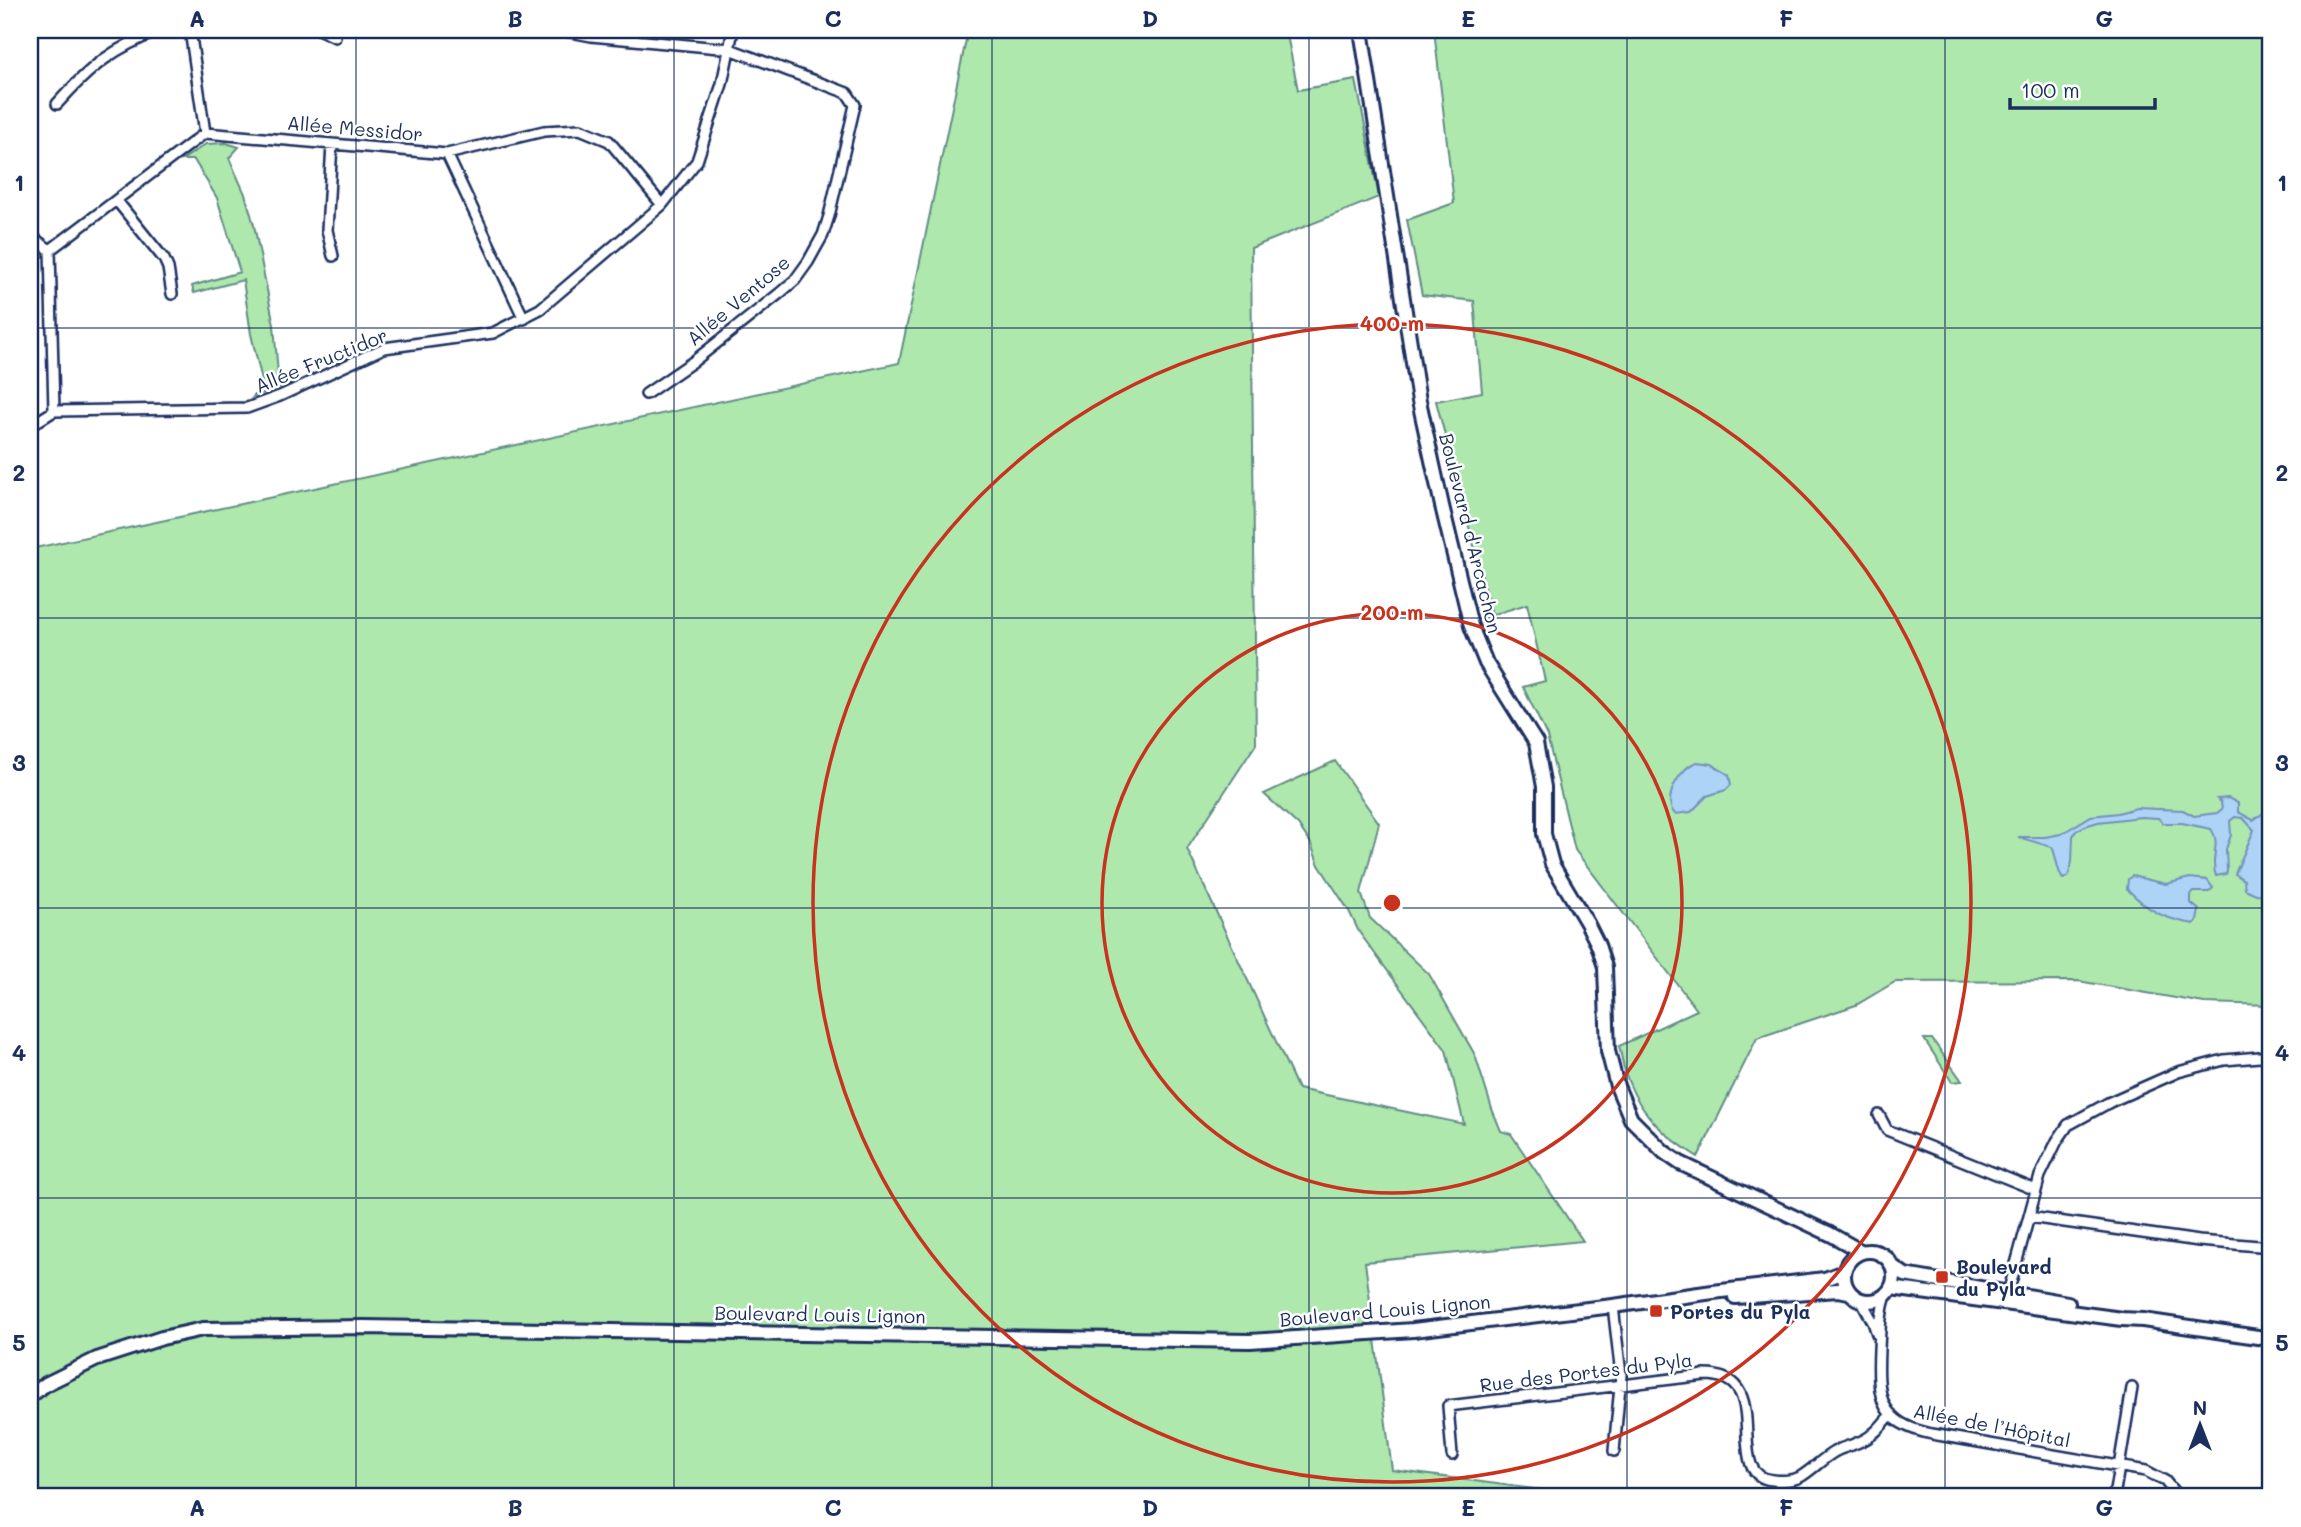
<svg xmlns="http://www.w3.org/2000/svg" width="2301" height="1527" font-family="Mali,sans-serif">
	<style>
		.green { fill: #aee8ad; stroke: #648c86; stroke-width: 2 }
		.water { fill: #add3f6; stroke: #7391b9; stroke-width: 2 }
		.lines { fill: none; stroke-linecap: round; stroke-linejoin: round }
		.minor-casing { stroke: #1b2f5e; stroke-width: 14 }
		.secondary-casing { stroke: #1b2f5e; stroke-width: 18 }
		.minor { stroke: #fff; stroke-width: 9 }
		.secondary { stroke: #fff; stroke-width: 12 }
		.grid { fill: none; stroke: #1b2f5e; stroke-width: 2; stroke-opacity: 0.55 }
		.ring { fill: none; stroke: #c8321e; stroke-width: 3.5 }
		.poi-dot { fill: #c8321e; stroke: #fff; stroke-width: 2.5 }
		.labels { text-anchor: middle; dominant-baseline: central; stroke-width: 5; stroke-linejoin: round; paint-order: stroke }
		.street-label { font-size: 19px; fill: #1b2f5e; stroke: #fff }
		.poi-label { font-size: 19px; font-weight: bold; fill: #1b2f5e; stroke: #fff; text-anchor: start }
		.centre { fill: #c8321e; stroke: #fff; stroke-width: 3.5 }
		.ring-label { font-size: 21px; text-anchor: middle; font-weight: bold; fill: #c8321e; stroke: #fff; stroke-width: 5; stroke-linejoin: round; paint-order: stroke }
		.neatline { fill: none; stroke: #1b2f5e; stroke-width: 2.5 }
		.grid-label { font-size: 23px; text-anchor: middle; font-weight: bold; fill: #1b2f5e }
	</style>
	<rect width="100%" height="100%" fill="#fff"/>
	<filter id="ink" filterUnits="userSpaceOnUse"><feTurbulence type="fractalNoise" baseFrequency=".0143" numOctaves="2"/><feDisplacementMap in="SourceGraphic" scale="14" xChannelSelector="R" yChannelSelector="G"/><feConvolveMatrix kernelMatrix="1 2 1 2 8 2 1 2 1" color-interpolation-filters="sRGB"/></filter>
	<g filter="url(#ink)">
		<path class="green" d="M 968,30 L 1286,30 L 1298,90 L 1356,80 L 1379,197 L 1251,248 L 1256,744 L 1187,849 L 1298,1089 L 1464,1124 L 1446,1050 L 1359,932 L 1349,911 L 1319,865 L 1310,842 L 1298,825 L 1264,794 L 1335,761 L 1379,823 L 1361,893 L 1370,918 L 1429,974 L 1475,1055 L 1492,1109 L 1501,1131 L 1511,1134 L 1583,1241 L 1365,1262 L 1392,1470 L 1594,1497 L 30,1497 L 30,549 L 899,363 Z
			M 1434,30 L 2271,30 L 2271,1005 L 2204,1003 L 2078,981 L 1895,982 L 1856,1005 L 1757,1038 L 1698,1157 C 1668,1138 1643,1118 1629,1083 C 1624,1072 1622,1058 1619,1046 L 1697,1010 L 1575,850 L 1547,736 L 1523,687 L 1545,681 L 1527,604 L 1492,615 L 1436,401 L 1482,392 L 1474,301 L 1422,295 L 1407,220 L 1454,203 Z
			M 226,143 L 239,147 L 229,158 L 245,194 L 254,225 L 274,325 L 278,374 L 287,384 L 253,397 L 263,385 L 251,334 L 243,280 L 194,293 L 192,286 L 240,272 L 217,198 L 194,160 L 182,160 L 206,144 Z
			M 1924,1039 L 1932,1039 L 1962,1081 L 1952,1082 Z
			M 2266,1116 L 2271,1116 L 2271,1174 L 2268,1164 Z"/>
		<path class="water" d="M 1697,762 L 1712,764 L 1729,775 L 1731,785 L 1726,790 L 1707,796 L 1691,812 L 1675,814 C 1661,800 1680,767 1697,762 Z
			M 2228,798 L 2238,803 L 2238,812 L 2253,820 L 2271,808 L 2271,895 L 2256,894 L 2245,889 L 2244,880 L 2235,874 L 2254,830 L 2243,818 L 2235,817 L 2230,821 L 2231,835 L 2226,849 L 2227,871 L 2226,874 L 2216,876 C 2209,859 2222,844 2211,829 L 2182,823 L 2163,823 L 2158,818 L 2141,817 L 2098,822 L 2085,826 L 2076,831 L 2073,836 L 2072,862 L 2068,877 L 2063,879 C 2057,872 2057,857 2052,847 L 2018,837 L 2045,837 L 2061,834 L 2091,816 L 2118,813 L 2136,808 L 2183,810 L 2194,816 L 2217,813 L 2222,809 L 2221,802 L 2217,799 Z
			M 2132,876 L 2166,884 L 2190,878 L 2207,880 L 2213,888 L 2209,892 L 2194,892 L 2191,895 L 2191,903 L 2199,910 L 2197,921 L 2194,924 C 2163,919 2149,911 2127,889 L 2128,879 Z"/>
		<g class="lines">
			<defs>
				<path id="minor" d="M 190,30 L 205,133
					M 320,30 L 335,37
					M 560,30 L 591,36 L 730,49 L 847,93 L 855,105 L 829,216 L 823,235 L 808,262 L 795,280 L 780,293 L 694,361 L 646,394
					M 57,104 C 91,66 113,48 161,30
					M 332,144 L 327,230 L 333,256
					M 447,154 L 524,319
					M 117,201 L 164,259 L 168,268 L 172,294
					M 30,235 L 50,250 L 54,411
					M 50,250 L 205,133 L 447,154 L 544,131 L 580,129 L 609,141 L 662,205
					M 30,426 L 54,411 L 247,408 L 280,396 L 384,348 L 493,333 L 540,309 L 662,205 L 697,161 L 722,84 L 733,30
					M 1879,1115 L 1887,1130 L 2036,1190
					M 2029,1217 L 2199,1241 L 2271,1247
					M 1886,1295 C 1880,1313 1880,1331 1879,1349 C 1877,1398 1879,1423 1932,1434 L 2146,1471 L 2165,1481 L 2178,1497
					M 2007,1297 L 2040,1176 L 2057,1141 L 2068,1125 L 2110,1102 L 2178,1072 L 2224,1060 L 2271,1056
					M 1861,1300 L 1873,1322 L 1877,1334
					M 1613,1306 L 1621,1375 L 1614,1451
					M 1452,1455 L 1448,1406 L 1705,1375 C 1778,1375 1720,1477 1773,1480 C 1782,1481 1792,1481 1800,1477 C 1812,1470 1822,1459 1834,1452 C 1842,1447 1851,1446 1859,1442 C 1873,1437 1882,1425 1891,1414
					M 2114,1497 L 2132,1388"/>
				<path id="secondary" d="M 1361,30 L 1419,401 L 1442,506 L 1471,626 L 1486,663 L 1536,743 L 1544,787 L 1544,834 L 1552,864 L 1587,923 L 1598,945 L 1605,967 L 1608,1051 L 1617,1086 L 1631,1119 L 1664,1152 L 1680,1163 L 1830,1234 L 1862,1252
					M1844 1276a25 25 0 1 1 50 0a25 25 0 1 1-50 0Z
					M 1892,1266 L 1905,1275 L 2068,1303
					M 1891,1288 L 2122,1319 L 2143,1320 L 2271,1339
					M 1735,1297 L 1838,1290 L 1849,1292
					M 30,1396 L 46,1384 L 97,1359 L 162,1338 L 203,1329 L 364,1327 L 1250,1341 L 1413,1330 L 1613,1306 L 1713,1292 L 1825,1279 L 1844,1272"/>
			</defs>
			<use href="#minor" class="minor-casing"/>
			<use href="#secondary" class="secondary-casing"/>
			<use href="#minor" class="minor"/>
			<use href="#secondary" class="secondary"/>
		</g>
	</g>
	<path class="grid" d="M 356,30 L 356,1497M 674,30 L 674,1497M 992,30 L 992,1497M 1309,30 L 1309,1497M 1627,30 L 1627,1497M 1945,30 L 1945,1497M 30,328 L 2271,328M 30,618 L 2271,618M 30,908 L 2271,908M 30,1198 L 2271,1198"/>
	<g class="ring">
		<circle cx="1392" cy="903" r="290"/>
		<circle cx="1392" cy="903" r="579"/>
	</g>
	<g class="poi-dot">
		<rect x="1935" y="1270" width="14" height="14" rx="3.5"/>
		<rect x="1649" y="1304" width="14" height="14" rx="3.5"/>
	</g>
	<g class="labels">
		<g class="street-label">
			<text transform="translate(355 128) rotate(5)">Allée Messidor</text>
			<text transform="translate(738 300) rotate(-40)">Allée Ventose</text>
			<text transform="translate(321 360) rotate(-22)">Allée Fructidor</text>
			<text transform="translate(1471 533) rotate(76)">Boulevard d'Arcachon</text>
			<text transform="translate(1385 1310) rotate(-5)">Boulevard Louis Lignon</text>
			<text transform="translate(820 1314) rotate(1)">Boulevard Louis Lignon</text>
			<text transform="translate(1586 1372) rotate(-7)">Rue des Portes du Pyla</text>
			<text transform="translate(1992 1425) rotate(11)">Allée de l’Hôpital</text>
		</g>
		<g class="poi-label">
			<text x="1956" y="1266">Boulevard<tspan x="1956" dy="22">du Pyla</tspan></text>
			<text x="1670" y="1311">Portes du Pyla</text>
		</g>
	</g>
	<circle cx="1392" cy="903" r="10" class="centre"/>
	<g class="ring-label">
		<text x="1392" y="331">400 m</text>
		<text x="1392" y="620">200 m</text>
	</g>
	<rect width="2301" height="1527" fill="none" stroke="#fff" stroke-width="77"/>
	<g transform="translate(2200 1425)" stroke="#ffffff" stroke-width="5" paint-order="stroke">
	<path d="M0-5L12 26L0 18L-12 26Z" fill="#1b2f5e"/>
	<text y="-10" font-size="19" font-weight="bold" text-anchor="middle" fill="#1b2f5e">N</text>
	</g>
	<path d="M2010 98v10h145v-10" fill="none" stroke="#1b2f5e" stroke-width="3.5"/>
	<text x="2021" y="98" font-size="21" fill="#1b2f5e" stroke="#ffffff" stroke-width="5" paint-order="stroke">100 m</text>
	<rect x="38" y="38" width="2224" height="1450" class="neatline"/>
	<g class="grid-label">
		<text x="197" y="27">A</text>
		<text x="515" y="27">B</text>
		<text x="833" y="27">C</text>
		<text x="1150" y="27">D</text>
		<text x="1468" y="27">E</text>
		<text x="1786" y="27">F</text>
		<text x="2104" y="27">G</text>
		<text x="19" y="191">1</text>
		<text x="2282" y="191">1</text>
		<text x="19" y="481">2</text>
		<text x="2282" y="481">2</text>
		<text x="19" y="771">3</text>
		<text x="2282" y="771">3</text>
		<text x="19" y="1061">4</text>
		<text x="2282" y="1061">4</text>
		<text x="19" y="1351">5</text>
		<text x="2282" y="1351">5</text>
		<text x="197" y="1516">A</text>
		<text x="515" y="1516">B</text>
		<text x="833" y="1516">C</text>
		<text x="1150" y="1516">D</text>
		<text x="1468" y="1516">E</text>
		<text x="1786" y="1516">F</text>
		<text x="2104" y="1516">G</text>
	</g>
</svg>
